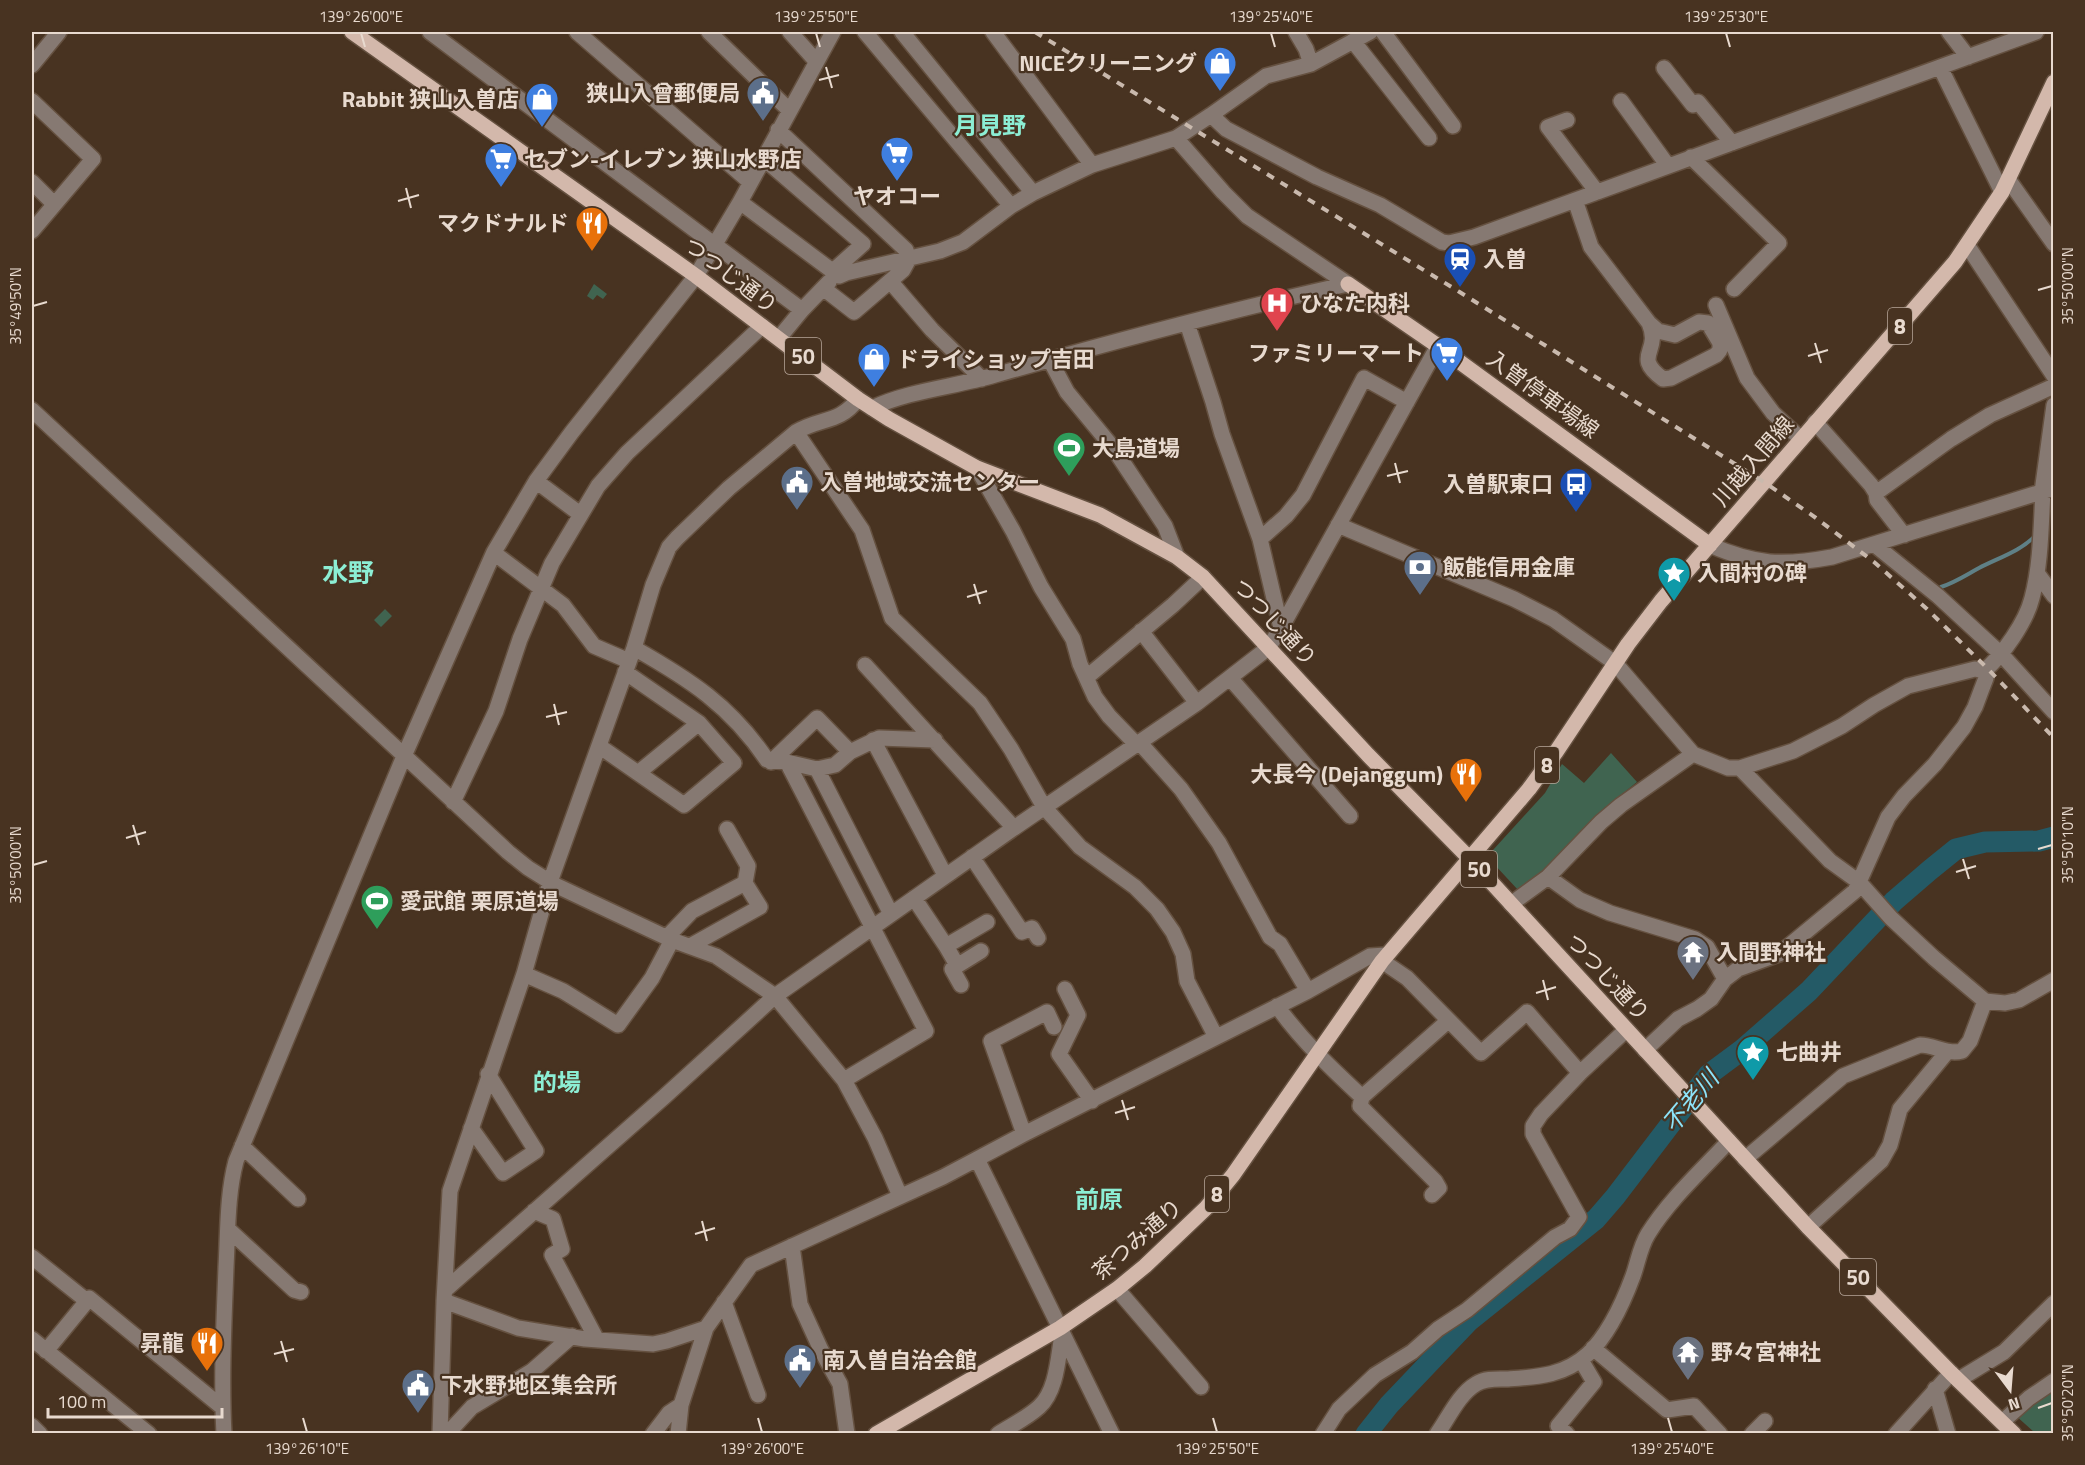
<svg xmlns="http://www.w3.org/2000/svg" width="2085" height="1465" font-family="'Titillium Web','Noto Sans JP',sans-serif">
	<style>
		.green { fill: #406450 }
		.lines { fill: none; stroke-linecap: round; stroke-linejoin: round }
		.stream { stroke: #5f8086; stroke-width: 4 }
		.river { stroke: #245a66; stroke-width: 21 }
		.minor-casing { stroke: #655140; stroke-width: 18 }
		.major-casing { stroke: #655140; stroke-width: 18 }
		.minor { stroke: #867972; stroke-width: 15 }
		.major { stroke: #d3b8ab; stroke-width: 15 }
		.rail { stroke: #c9b9ad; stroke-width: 4; stroke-dasharray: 8 8; stroke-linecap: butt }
		.ticks { fill: none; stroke: #e8dacf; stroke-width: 2 }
		.labels { text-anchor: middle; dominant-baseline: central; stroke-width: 4.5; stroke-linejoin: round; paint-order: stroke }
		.shield { fill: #483321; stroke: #b8a89b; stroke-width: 1.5 }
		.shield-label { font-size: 21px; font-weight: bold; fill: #e8dacf }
		.poi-label { font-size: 22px; font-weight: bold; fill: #e8dacf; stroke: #483321; text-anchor: start }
		.street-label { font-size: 22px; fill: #e8dacf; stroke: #483321 }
		.neighbourhood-label { font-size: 24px; font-weight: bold; fill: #8ceed4; stroke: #483321 }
		.water-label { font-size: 24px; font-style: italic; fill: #8de4fa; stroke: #483321 }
		.quarter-label { font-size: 26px; font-weight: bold; fill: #8ceed4; stroke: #483321 }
		.neatline { fill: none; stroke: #e8dacf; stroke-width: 2 }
		.ticks-label { font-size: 15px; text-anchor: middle; fill: #e8dacf }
	</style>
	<rect width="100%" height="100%" fill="#483321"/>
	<path class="green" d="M 594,284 L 607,294 L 603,299 L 597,295 L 593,300 L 587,296 Z
		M 385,609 L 392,616 L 381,627 L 374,620 Z
		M 1611,753 L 1637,782 L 1595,816 L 1574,843 L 1540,875 L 1519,891 L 1493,863 L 1493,850 L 1545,793 L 1562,764 L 1584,783 Z
		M 2053,1383 L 2053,1433 L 2035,1433 L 2015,1415 Z"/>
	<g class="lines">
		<path class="stream" d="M 1941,587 C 1956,582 1966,575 1979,568 C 1998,558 2021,551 2036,535"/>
		<path class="river" d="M 1366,1434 L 1389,1405 L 1469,1321 L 1596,1219 L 1615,1197 L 1708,1075 L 1743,1049 L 1809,991 L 1894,901 L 1930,870 L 1956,849 L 1985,842 L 2039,841 L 2054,837"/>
		<defs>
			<path id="minor" d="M 430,32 L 802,310
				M 577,32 L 750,182
				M 709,32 L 789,110
				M 790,32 L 816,61
				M 865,32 L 1011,206
				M 902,32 L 1033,193
				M 993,32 L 1092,165
				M 1296,32 L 1306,49 L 1311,64
				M 1370,32 L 1311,64 L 1266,76 L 1211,115 L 1226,129 L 1317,177 L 1380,205 L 1442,242 L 1449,243 L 1474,237 L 2036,32
				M 1383,32 L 1453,126
				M 1949,32 L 1968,57
				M 1353,41 L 1429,138
				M 32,65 L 59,32
				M 1940,67 L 2002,192
				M 1664,68 L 1693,105 L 1698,102 L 1732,143
				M 32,101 L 93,159 L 32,231
				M 1621,101 L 1668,166
				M 1567,120 L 1548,127 L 1597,192
				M 778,130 L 906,250 L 909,259 L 903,270 L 854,312 L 823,288
				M 1176,138 L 1223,192 L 1247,216 L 1348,284
				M 1691,157 L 1779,243 L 1734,289
				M 763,158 L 863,244 L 833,271
				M 2008,179 L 2054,244
				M 32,182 L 54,204
				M 1575,200 L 1591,247 L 1649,323 L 1658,331 L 1675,335 L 1699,322 L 1708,323 L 1720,343 L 1720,350 L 1716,355 L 1671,378 L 1663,379 C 1631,355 1662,353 1649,323
				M 740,202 L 839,276 L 846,273 L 940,251 L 963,242 L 1011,206 L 1033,193 L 1092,165 L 1176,138 L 1211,115
				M 1967,245 L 2054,376
				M 890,281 L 932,330 L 982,379
				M 1716,305 L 1747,378 L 1773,413 L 1801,439
				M 1187,323 L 1213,402 L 1222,434 L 1260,539 L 1281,628
				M 779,338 L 802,310 L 829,282
				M 1050,360 L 1067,392 L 1114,449 L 1165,526 L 1177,557
				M 872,408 C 911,390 955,387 995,375 C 1112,342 1229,310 1348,284
				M 32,410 L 508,852 L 528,868 L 555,885 L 672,940 L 716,956 L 775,996 L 844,1080 L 875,1138 L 900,1196
				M 1815,422 L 1871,485 L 1876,493 L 1877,500 L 1904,535
				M 796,432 L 862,530 L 892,618 L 980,703 L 1011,749 L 1044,807 L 1080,847 L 1135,887 L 1157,909 L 1173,932 L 1183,954 L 1187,981 L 1216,1037
				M 977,468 L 1013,531 L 1041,587 L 1073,639 L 1080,664 L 1095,697 L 1109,716 L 1136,744
				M 536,481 L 580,514
				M 2042,492 L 2054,405
				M 1876,493 L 1951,439 L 1990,415 L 2054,386
				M 1338,525 L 1514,599 L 1553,619 L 1615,663 L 1693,754 L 1728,768 L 1740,768 L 1793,751 L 1842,726 L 1874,705 L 1908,686 L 1975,669 L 1984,671
				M 1260,539 L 1286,516 L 1303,495 L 1364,378 L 1407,402
				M 1710,545 C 1756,565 1783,566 1832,557 L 2054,488
				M 1875,545 L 1938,596 L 2002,655 L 2054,712
				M 494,553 L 563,605 L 594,646 L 629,661
				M 2037,573 L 2054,596
				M 1141,631 L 1197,703
				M 634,648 C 689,679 731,706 767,760 L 787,762 L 817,769 L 891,914
				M 865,665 L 1014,828
				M 1984,671 C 2003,655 2026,622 2032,598 C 2041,564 2041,526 2043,491
				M 1087,677 L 1173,605 L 1203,577
				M 1230,678 L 1350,816
				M 873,740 L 945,875
				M 1139,742 L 1181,789 L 1219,843 L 1270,937 L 1280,944 L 1308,991
				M 599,746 L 684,805 L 734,763 L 699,723 L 625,672
				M 771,762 L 817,718 L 850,752
				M 787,762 L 926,1031 L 844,1080
				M 1740,768 L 1830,861 L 1859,882 L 1891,918 L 1934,958 L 1985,1001 L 2005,1003 L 2019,1000 L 2054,980
				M 817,769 L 835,765 L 850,752 L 879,738 L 935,740
				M 638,773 L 699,723
				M 453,802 L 496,711 L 520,639 L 552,563 L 598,486 L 627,453 L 762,326
				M 972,857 L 1022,932 L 1032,928 L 1038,938
				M 1548,877 L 1580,900 L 1610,913 L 1695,939 L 1707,947 L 1725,979
				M 914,898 L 946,946
				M 1511,904 L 1548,877 L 1601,822 L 1621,805 L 1693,754
				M 667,937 L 692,911 L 745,883 L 748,866 L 727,829
				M 690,946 L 760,907 L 745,883
				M 1382,961 L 1407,978 L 1481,1053 L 1527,1012 L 1580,1073
				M 957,965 L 946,946 L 987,922
				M 524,974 L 563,991 L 618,1025 L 652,978 L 672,940
				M 961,985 L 952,969 L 981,951
				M 1065,989 L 1078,1015 L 1059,1054 L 1092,1101
				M 1277,1006 C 1302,1041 1331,1068 1362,1097 L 1360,1106 L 1435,1181 L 1439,1188 L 1432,1195
				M 1645,1050 L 1678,1019 L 1697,1009 L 1711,999 L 1725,979 L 1738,969 L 1779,954 L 1855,891 L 1888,817 L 1904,796 L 1935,764 L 1964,727 L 1975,707 L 1981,691 L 1986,678 L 1984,671
				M 1362,1097 L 1448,1021
				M 471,1128 L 503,1173 L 536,1151 L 488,1074
				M 1024,1134 L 991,1041 L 1047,1012 L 1054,1027
				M 242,1146 L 298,1199
				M 977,1159 L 1112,1434
				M 1745,1159 L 1843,1076 L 1920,1045 C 1935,1045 1947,1055 1962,1051 L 1970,1041 L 1985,1001
				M 534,1211 L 553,1219 L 562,1249 L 552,1255 L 597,1340
				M 1808,1227 L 1881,1161 L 1890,1145 L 1900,1109 L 1947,1052
				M 228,1229 L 294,1290 L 301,1292
				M 792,1246 L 800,1304 L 821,1350 L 840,1384 L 847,1434
				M 32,1257 L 87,1301 L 89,1298 L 223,1408
				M 1117,1289 L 1201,1387
				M 445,1290 L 664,1097 L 775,996 L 1014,828 L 1197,703 L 1268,648 L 1281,628 L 1438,346
				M 444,1301 L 518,1328 L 585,1339 L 653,1344 L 667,1341 L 706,1328 L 751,1265 L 943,1177 L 1024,1134 L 1308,991 L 1370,956 L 1386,955
				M 724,1302 L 758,1395
				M 32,1339 L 149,1434
				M 1593,1348 L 1667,1410 L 1694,1406 L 1720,1434
				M 46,1351 L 87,1301
				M 1958,1380 L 2004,1352 L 2054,1303
				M 1935,1389 L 1948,1434
				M 2002,1422 L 2029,1398 L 2054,1381
				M 32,1426 L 40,1434
				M 224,1434 C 221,1378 224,1322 226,1267 C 228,1231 227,1195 236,1161 L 404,756 L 494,552 L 536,481 L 572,432 L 696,276 L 740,202 L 833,32
				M 440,1434 L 444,1301 L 450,1191 L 524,974 L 550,882 L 634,648 L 653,585 L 669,547 L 677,538 L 729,488 L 796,432 C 821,417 839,424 858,399
				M 447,1434 L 472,1407 L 532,1371 L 572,1336
				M 653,1434 L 669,1413 L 681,1405
				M 678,1434 L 681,1405 L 706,1328
				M 998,1434 C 1012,1425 1027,1418 1039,1407 C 1057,1391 1058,1357 1062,1335
				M 1323,1434 L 1339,1409 L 1375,1375 L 1412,1352 L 1438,1329 L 1467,1310 L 1555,1237 L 1570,1229 L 1579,1217 L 1533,1134 L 1533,1126 L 1541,1114 L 1580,1073 L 1626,1030
				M 1437,1434 C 1449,1417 1459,1394 1476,1384 C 1485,1378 1497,1379 1507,1379 C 1537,1377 1564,1376 1588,1354 C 1608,1335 1623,1303 1633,1276 C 1638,1262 1640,1247 1648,1234 C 1669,1200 1702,1170 1729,1141
				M 1567,1434 L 1558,1426 L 1594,1382 L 1581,1360
				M 1752,1434 L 1765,1421
				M 1896,1434 L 1951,1373"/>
			<path id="major" d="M 352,32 L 696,276 L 858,399 L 889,419 L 977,468 L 1100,515 L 1177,557 L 1203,577 L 1368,755 L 1470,859 L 1808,1227 L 1951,1373 L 2014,1434
				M 1348,284 L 1438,346 L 1710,545
				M 876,1434 L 1060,1328 L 1117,1289 L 1145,1266 L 1206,1208 L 1233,1175 L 1382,961 L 1529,789 L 1556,752 L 1628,644 L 1661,601 L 1955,262 L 2002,192 L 2054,82"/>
		</defs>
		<use href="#minor" class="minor-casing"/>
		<use href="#major" class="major-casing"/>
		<use href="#minor" class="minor"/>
		<use href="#major" class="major"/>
		<path class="rail" d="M 1035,32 L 1458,291 L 1764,482 L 1816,518 L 1874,562 L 1927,609 L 1988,669 L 2054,738"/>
	</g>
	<path class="ticks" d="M 361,33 L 365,47M 816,33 L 820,47M 1271,33 L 1275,47M 1726,33 L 1730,47M 826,67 L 832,88M 819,80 L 839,75M 406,188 L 411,208M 398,201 L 419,195M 2038,290 L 2052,286M 33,306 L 47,302M 1815,343 L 1821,363M 1808,356 L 1828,350M 1395,463 L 1400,483M 1387,476 L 1408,471M 974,584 L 980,604M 967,597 L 987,591M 554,704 L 559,725M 546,717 L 567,712M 133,825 L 139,845M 126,838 L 146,832M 2038,849 L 2052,845M 1963,859 L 1969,879M 33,865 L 47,861M 1956,872 L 1976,866M 1543,980 L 1548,1000M 1536,993 L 1556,987M 1122,1100 L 1128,1120M 1115,1113 L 1135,1107M 702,1221 L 707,1241M 695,1234 L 715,1228M 281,1341 L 287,1362M 274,1354 L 294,1349M 2038,1408 L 2052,1403M 303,1418 L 307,1432M 758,1418 L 762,1432M 1213,1418 L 1217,1432M 1668,1418 L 1672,1432"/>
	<defs>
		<symbol id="shop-pin" viewBox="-11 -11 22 30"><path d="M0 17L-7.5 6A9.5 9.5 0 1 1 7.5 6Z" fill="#3f7fe0" stroke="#483321"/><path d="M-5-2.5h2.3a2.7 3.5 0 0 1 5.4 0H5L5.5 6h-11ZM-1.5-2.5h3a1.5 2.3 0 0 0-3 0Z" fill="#fff"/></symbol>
		<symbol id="civic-pin" viewBox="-11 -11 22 30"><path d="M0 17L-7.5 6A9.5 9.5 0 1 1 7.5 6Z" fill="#5c6f8a" stroke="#483321"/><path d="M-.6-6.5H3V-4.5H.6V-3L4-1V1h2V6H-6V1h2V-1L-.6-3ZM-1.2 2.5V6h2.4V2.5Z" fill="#fff"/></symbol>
		<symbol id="supermarket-pin" viewBox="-11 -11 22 30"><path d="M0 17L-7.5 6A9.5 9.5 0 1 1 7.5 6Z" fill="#3f7fe0" stroke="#483321"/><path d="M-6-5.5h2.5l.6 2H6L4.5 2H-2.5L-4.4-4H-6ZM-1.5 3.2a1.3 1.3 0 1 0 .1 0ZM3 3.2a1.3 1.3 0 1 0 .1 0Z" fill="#fff"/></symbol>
		<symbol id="restaurant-pin" viewBox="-11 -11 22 30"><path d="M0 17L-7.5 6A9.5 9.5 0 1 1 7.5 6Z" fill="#e8710a" stroke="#483321"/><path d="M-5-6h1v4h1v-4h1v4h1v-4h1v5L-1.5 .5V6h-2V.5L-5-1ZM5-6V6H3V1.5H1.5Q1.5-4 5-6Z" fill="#fff"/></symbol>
		<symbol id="station-pin" viewBox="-11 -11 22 30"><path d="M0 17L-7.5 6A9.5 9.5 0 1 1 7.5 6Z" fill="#1a4fb4" stroke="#483321"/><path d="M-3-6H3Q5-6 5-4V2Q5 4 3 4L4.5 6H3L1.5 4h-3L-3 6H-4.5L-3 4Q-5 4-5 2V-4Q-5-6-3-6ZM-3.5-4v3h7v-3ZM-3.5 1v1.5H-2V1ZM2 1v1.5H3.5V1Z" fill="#fff"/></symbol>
		<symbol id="hospital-pin" viewBox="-11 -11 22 30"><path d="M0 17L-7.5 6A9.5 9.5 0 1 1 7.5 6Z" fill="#e0444e" stroke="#483321"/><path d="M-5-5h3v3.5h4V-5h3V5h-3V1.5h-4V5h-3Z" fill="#fff"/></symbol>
		<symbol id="stadium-pin" viewBox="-11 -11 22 30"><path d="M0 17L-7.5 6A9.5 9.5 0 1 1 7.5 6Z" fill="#2e9e5b" stroke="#483321"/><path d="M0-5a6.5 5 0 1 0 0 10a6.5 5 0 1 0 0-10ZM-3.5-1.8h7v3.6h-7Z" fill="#fff"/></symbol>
		<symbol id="bus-pin" viewBox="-11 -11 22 30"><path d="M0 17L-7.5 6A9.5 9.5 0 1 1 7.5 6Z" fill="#1a4fb4" stroke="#483321"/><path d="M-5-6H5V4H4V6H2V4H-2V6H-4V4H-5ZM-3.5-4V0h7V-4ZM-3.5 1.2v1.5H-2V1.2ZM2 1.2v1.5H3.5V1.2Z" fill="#fff"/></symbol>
		<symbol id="bank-pin" viewBox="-11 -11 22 30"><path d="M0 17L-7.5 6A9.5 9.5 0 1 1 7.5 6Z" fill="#5c6f8a" stroke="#483321"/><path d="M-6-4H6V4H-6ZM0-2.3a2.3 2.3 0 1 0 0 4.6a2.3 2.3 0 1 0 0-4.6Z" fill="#fff"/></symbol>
		<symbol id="sight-pin" viewBox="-11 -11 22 30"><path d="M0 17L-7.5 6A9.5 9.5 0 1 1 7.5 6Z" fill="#0f9aa8" stroke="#483321"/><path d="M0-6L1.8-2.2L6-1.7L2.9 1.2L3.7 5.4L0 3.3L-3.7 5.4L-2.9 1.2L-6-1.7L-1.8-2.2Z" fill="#fff"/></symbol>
		<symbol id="temple-pin" viewBox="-11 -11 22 30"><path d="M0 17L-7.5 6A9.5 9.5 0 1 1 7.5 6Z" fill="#6b7280" stroke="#483321"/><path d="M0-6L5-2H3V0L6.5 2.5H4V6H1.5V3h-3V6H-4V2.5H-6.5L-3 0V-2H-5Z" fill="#fff"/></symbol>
	</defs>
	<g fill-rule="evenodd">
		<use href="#shop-pin" x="1201" y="44" width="38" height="52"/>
		<use href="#civic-pin" x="744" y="74" width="38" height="52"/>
		<use href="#shop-pin" x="523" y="80" width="38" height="52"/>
		<use href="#supermarket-pin" x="878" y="134" width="38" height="52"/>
		<use href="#supermarket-pin" x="482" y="140" width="38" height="52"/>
		<use href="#restaurant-pin" x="573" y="204" width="38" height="52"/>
		<use href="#station-pin" x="1441" y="240" width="38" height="52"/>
		<use href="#hospital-pin" x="1258" y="284" width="38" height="52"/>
		<use href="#supermarket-pin" x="1428" y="334" width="38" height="52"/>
		<use href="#shop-pin" x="855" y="340" width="38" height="52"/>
		<use href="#stadium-pin" x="1050" y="429" width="38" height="52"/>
		<use href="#civic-pin" x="778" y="463" width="38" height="52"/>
		<use href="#bus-pin" x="1557" y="465" width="38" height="52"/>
		<use href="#bank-pin" x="1401" y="548" width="38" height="52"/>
		<use href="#sight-pin" x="1655" y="554" width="38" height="52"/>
		<use href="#restaurant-pin" x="1447" y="755" width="38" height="52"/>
		<use href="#stadium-pin" x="358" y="882" width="38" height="52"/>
		<use href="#temple-pin" x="1674" y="933" width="38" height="52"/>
		<use href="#sight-pin" x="1734" y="1033" width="38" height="52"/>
		<use href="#restaurant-pin" x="188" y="1324" width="38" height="52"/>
		<use href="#temple-pin" x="1669" y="1333" width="38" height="52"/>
		<use href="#civic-pin" x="781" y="1341" width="38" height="52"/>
		<use href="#civic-pin" x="399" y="1366" width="38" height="52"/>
	</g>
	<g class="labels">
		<g class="shield">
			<rect x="1888" y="308" width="24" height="36" rx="4.5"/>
			<rect x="785" y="338" width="36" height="36" rx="4.5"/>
			<rect x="1535" y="747" width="24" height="36" rx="4.5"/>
			<rect x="1461" y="851" width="36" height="36" rx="4.5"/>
			<rect x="1205" y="1176" width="24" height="36" rx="4.5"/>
			<rect x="1840" y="1259" width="36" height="36" rx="4.5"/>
		</g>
		<g class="shield-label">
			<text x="1900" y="326">8</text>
			<text x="803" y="356">50</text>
			<text x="1547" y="765">8</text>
			<text x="1479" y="869">50</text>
			<text x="1217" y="1194">8</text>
			<text x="1858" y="1277">50</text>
		</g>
		<g class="poi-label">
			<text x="1197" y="63" text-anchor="end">NICEクリーニング</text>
			<text x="740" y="93" text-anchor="end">狭山入曾郵便局</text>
			<text x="519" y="99" text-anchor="end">Rabbit 狭山入曽店</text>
			<text x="524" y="159">セブン-イレブン 狭山水野店</text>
			<text x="897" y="196" text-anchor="middle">ヤオコー</text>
			<text x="569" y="223" text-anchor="end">マクドナルド</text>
			<text x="1483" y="259">入曽</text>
			<text x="1300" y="303">ひなた内科</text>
			<text x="1424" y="353" text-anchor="end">ファミリーマート</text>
			<text x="897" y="359">ドライショップ吉田</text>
			<text x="1092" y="448">大島道場</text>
			<text x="820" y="482">入曽地域交流センター</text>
			<text x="1553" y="484" text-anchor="end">入曽駅東口</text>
			<text x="1443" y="567">飯能信用金庫</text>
			<text x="1697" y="573">入間村の碑</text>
			<text x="1443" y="774" text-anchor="end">大長今 (Dejanggum)</text>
			<text x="400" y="901">愛武館 栗原道場</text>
			<text x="1716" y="952">入間野神社</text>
			<text x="1776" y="1052">七曲井</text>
			<text x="184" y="1343" text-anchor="end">昇龍</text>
			<text x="1711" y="1352">野々宮神社</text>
			<text x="823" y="1360">南入曽自治会館</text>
			<text x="441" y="1385">下水野地区集会所</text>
		</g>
		<g class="street-label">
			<text transform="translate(731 275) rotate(37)">つつじ通り</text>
			<text transform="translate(1543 394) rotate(36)">入曽停車場線</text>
			<text transform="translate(1753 461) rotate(-49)">川越入間線</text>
			<text transform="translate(1275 622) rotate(47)">つつじ通り</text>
			<text transform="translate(1608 977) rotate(47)">つつじ通り</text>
			<text transform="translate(1137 1239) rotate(-41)">茶つみ通り</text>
		</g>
		<g class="neighbourhood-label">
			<text x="990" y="125">月見野</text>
			<text x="557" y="1082">的場</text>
			<text x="1099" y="1199">前原</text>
		</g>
		<g class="water-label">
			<text transform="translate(1690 1101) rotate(-50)">不老川</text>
		</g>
		<g class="quarter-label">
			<text x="348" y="572">水野</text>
		</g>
	</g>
	<rect width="2085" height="1465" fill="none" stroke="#483321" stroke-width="66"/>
	<g transform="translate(2010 1390) rotate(164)" stroke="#483321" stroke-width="4.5" paint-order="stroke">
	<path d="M0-4.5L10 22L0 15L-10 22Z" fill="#e8dacf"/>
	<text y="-9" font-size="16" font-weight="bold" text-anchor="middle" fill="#e8dacf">N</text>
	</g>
	<path d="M48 1408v9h174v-9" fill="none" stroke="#e8dacf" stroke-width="3"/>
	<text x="57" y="1408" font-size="18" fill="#e8dacf" stroke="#483321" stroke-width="4.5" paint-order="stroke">100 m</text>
	<rect x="33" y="33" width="2019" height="1399" class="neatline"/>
	<g class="ticks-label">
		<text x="361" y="22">139°26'00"E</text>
		<text x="816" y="22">139°25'50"E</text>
		<text x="1271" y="22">139°25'40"E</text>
		<text x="1726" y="22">139°25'30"E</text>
		<text transform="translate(2068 286) rotate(-90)" y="5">35°50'00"N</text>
		<text transform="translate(16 306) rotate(-90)" y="5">35°49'50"N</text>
		<text transform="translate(2068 845) rotate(-90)" y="5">35°50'10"N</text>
		<text transform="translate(16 865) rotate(-90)" y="5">35°50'00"N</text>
		<text transform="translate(2068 1403) rotate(-90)" y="5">35°50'20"N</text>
		<text x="307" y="1454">139°26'10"E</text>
		<text x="762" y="1454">139°26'00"E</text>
		<text x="1217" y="1454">139°25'50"E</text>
		<text x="1672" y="1454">139°25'40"E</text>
	</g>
</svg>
